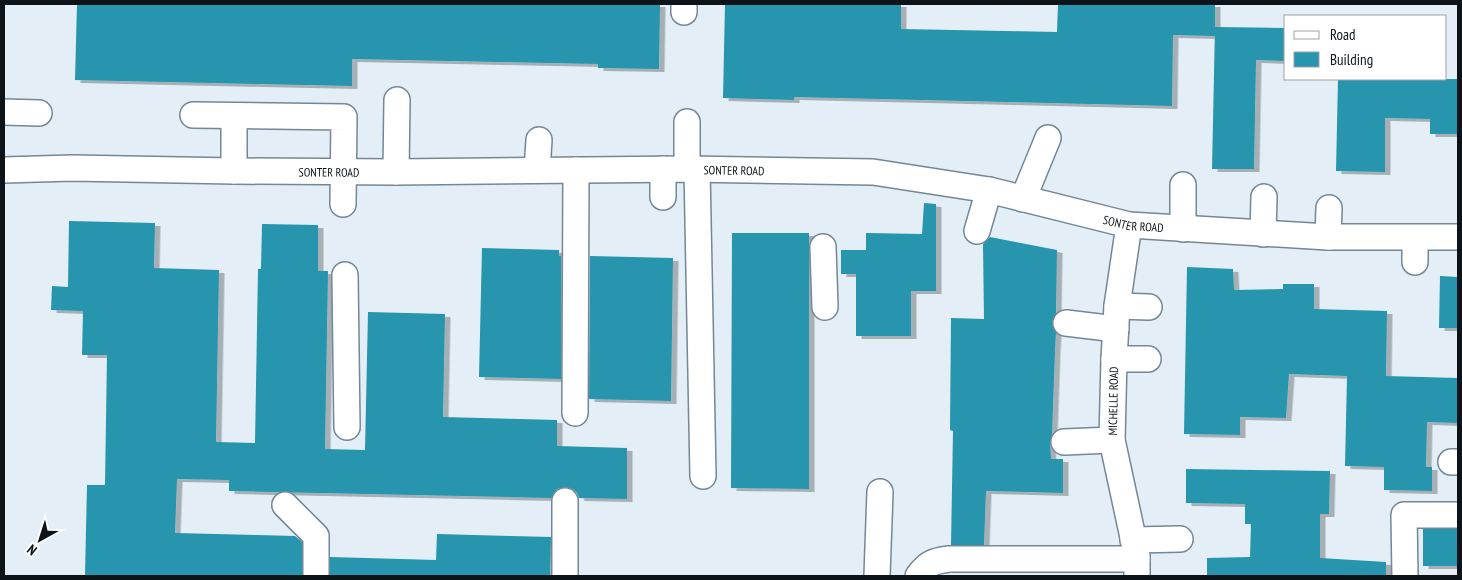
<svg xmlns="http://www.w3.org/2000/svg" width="1462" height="580" font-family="'PT Sans Narrow',sans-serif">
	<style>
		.built { fill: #e3eef6; fill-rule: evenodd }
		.building { fill: #2695ad; filter: url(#shadow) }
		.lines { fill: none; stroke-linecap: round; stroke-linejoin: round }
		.minor-casing { stroke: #738797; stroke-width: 28 }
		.minor { stroke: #fff; stroke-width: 25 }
		.labels { text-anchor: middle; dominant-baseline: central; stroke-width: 4; stroke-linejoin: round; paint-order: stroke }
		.street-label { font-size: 12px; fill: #0c1319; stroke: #fff }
	</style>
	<defs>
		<filter id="shadow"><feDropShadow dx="5.5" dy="3" stdDeviation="0" flood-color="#0004"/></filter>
	</defs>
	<rect width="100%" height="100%" fill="#f6fbfe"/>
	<path class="built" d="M 4,4 L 1458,4 L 1458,576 L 4,576 ZM 1286,16 L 1446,16 L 1446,79 L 1286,79 Z"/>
	<path class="building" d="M 77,4 L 660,4 L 659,69 L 598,68 L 598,64 L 352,59 L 352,86 L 75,80 Z
		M 725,4 L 901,4 L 901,29 L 1057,32 L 1058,4 L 1215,4 L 1215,36 L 1173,35 L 1172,106 L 794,97 L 794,100 L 723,98 Z
		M 1215,27 L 1286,28 L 1286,61 L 1256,60 L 1254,169 L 1212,169 Z
		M 1338,79 L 1458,79 L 1458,134 L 1430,134 L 1430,119 L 1385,118 L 1385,172 L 1336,171 Z
		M 924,203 L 936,204 L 936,291 L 911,291 L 911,336 L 856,336 L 856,274 L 841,274 L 841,250 L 866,250 L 866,233 L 922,234 Z
		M 69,221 L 155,223 L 154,268 L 219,270 L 216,442 L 255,443 L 258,269 L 261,269 L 262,224 L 318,225 L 318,271 L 328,271 L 325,449 L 365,450 L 368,312 L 445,314 L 443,417 L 557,420 L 557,446 L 627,448 L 627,499 L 579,498 L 577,493 L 573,489 L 565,487 L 557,489 L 551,498 L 229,491 L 229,480 L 177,479 L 175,533 L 295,536 L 302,542 L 302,576 L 85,576 L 87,485 L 105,485 L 107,355 L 82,355 L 83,311 L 51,310 L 52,286 L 68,287 Z
		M 732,233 L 809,233 L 809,489 L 731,488 Z
		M 990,237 L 1057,250 L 1056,313 L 1052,322 L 1053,328 L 1056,332 L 1055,350 L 1052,435 L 1050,442 L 1051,459 L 1063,459 L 1063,493 L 986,491 L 984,545 L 951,545 L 953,431 L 950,430 L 951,318 L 984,319 L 983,244 Z
		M 482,248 L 559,250 L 559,256 L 561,256 L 561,379 L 479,377 Z
		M 590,256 L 673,258 L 671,401 L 589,399 Z
		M 1187,267 L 1233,269 L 1234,290 L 1283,289 L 1283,284 L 1314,284 L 1314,309 L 1387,311 L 1386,376 L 1458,378 L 1458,423 L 1427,422 L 1426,467 L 1432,467 L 1432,491 L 1384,490 L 1384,467 L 1345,466 L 1347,376 L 1289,374 L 1286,418 L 1240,417 L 1240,435 L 1184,434 Z
		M 1440,276 L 1458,277 L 1458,328 L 1439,328 Z
		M 1186,469 L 1330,471 L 1329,514 L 1320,514 L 1320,558 L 1386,562 L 1386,576 L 1207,576 L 1207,558 L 1250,557 L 1251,524 L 1245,524 L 1245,504 L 1186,503 Z
		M 1423,529 L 1458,529 L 1458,566 L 1423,566 Z
		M 437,534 L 551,537 L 550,576 L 330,576 L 330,557 L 436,560 Z"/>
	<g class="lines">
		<defs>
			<g id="minor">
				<path d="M 684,4 L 684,12"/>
				<path d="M 4,112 L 39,113"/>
				<path d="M 193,115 L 344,117 L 343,204"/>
				<path d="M 663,169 L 663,197"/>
				<path d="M 687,169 L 687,122"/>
				<path d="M 697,169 L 703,476"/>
				<path id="s1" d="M 4,170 L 72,168 L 234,171 L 396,172 L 687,169 L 873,172 L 989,190 L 1129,225 L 1328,237 L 1458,237"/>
				<path d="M 537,170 L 539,140"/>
				<path d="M 234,171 L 234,116"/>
				<path d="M 396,172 L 397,100"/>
				<path d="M 1023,199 L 1048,138"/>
				<path d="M 1129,225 L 1117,306 L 1114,359 L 1112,440 L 1137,556 L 1137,576"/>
				<path d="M 1183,229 L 1183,185"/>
				<path d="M 977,231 L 989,190"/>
				<path d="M 1263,234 L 1264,197"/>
				<path d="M 1328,237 L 1329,208"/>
				<path d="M 823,247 L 825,307"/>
				<path d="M 1415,262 L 1415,238"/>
				<path d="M 345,275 L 347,427"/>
				<path d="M 1117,306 L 1149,307"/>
				<path d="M 1066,323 L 1116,329"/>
				<path d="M 1114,359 L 1148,359"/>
				<path d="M 575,413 L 576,170"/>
				<path d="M 1064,442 L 1112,440"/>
				<path d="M 1451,462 L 1458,462"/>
				<path d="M 285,505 L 316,536 L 316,576"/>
				<path d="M 1133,540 L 1180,539"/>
				<path d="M 565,576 L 565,501"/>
				<path d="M 877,576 L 880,492"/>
				<path d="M 918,576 C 928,563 933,561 949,559 L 1137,559"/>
				<path d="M 1405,576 L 1404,515 L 1458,515"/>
			</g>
		</defs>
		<use href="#minor" class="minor-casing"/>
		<use href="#minor" class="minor"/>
	</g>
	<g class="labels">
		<g class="street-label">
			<text stroke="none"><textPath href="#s1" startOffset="730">SONTER ROAD</textPath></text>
			<text stroke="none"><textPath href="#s1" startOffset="325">SONTER ROAD</textPath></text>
			<text stroke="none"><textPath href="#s1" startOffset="1135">SONTER ROAD</textPath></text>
			<text transform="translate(1113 401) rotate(-89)">MICHELLE ROAD</text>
		</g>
	</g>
	<rect width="1462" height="580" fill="none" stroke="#0c1319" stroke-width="10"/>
	<rect x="1284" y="15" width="162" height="65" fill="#ffffff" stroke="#9ea1a3"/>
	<rect x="1294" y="31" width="25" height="8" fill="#ffffff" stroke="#9ea1a3"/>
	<text x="1330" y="40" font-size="15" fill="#0c1319">Road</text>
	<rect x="1294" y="52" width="25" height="15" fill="#2695ad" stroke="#9ea1a3"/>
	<text x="1330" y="65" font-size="15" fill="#0c1319">Building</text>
	<g transform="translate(40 540) rotate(219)" stroke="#ffffff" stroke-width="4" paint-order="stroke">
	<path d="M0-4L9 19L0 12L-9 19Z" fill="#0c1319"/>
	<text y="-8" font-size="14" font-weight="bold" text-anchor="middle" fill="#0c1319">N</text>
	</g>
</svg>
